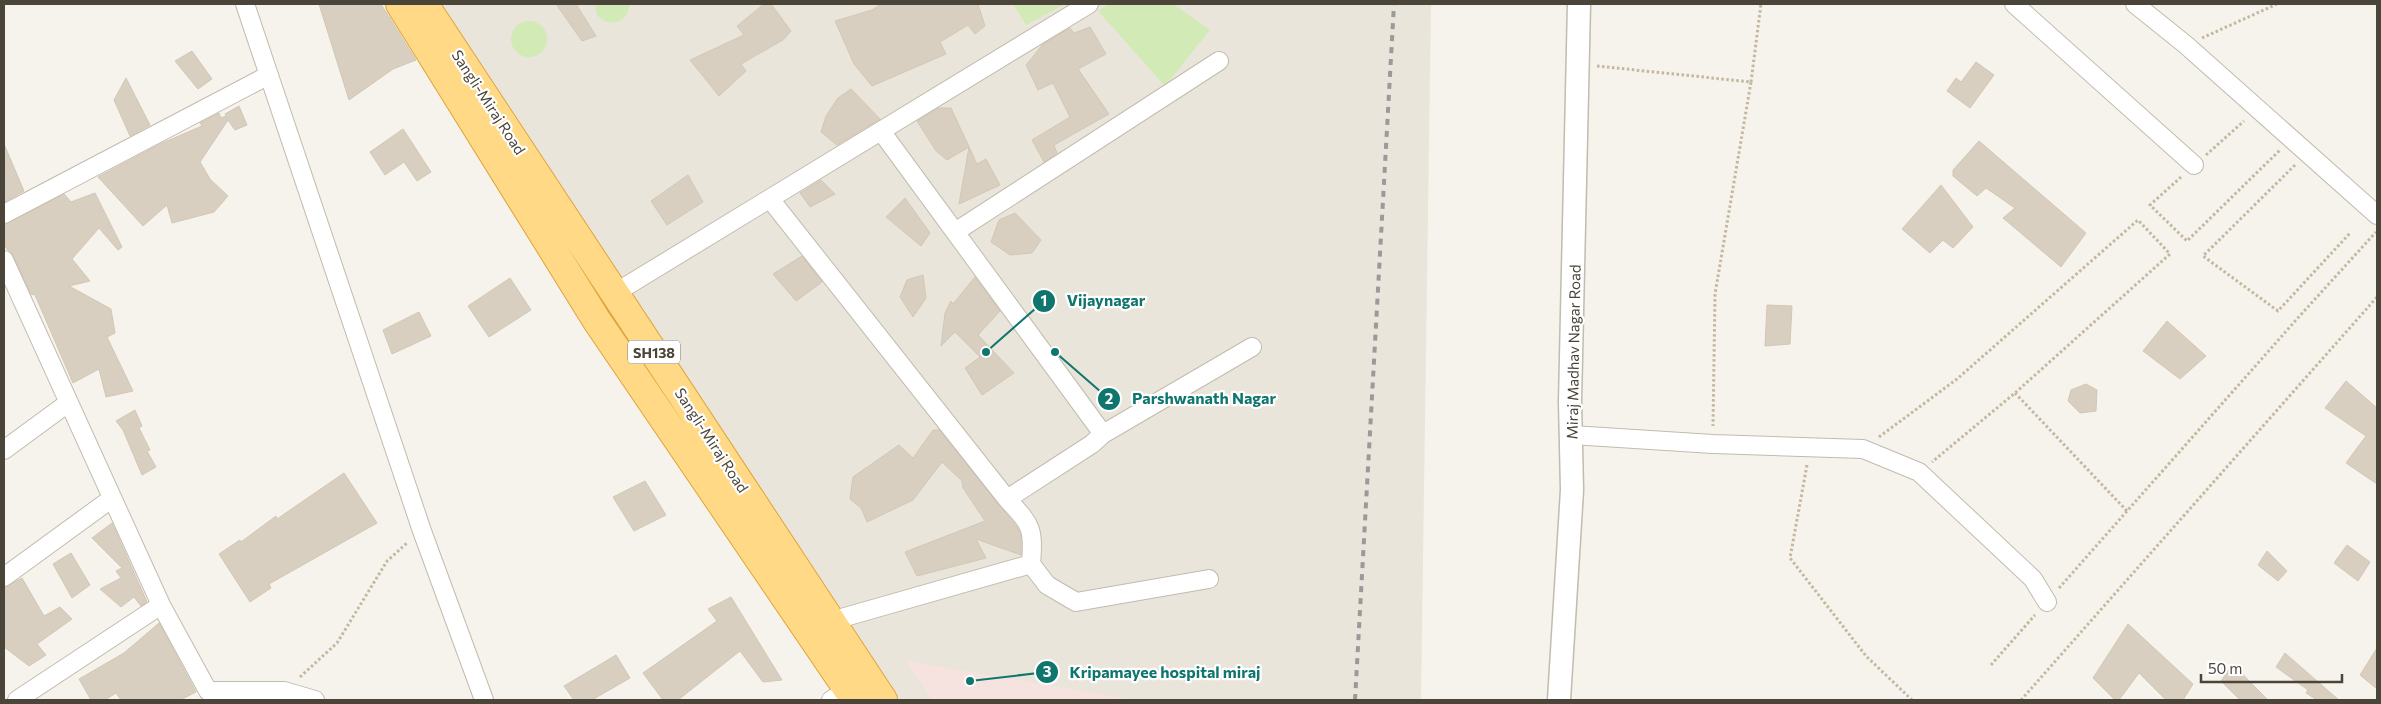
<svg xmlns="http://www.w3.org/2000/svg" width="2381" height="704" font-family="Commissioner,sans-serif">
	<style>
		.residential { fill: #eae5da }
		.medical { fill: #f6e3e0 }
		.green { fill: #d2eab5 }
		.building { fill: #d8cfc1; stroke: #d3c7b4 }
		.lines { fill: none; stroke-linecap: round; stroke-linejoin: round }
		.minor-casing { stroke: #c2bbae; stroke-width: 20 }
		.tertiary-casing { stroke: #c2bbae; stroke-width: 25 }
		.trunk-casing { stroke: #e0a43c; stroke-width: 30 }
		.path { stroke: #c4b79f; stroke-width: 3; stroke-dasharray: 2.5 2.5; stroke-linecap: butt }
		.minor { stroke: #fff; stroke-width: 18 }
		.tertiary { stroke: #fff; stroke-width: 22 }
		.trunk { stroke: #ffd985; stroke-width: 28 }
		.rail { stroke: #9a9a9a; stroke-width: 4; stroke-dasharray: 6 6; stroke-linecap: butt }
		.labels { text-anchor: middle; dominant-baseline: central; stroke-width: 4.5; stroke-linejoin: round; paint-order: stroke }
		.shield { fill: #fff; stroke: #817c74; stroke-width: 1 }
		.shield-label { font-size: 14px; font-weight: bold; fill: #4b4439 }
		.street-label { font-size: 15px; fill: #4b4439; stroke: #fff }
		.leader { fill: none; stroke: #0f766e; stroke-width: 2 }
		.callout-dot { fill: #0f766e; stroke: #fff; stroke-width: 2 }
		.mark-label { font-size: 15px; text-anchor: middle; font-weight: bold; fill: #fff }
		.callout-label { font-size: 16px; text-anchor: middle; font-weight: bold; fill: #0f766e; stroke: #fff; stroke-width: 4.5; stroke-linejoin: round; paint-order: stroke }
	</style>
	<rect width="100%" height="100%" fill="#f6f3ec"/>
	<path class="residential" d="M 429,4 L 1431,4 L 1421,700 L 889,700 Z"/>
	<path class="medical" d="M 906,661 L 1134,700 L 932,700 Z"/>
	<path class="green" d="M 595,4 L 629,4 C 629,23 609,29 597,15 Z
		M 1013,4 L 1065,4 L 1026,25 Z
		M 1110,4 L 1173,4 L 1210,30 L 1165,86 L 1098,11 Z
		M511 39a18 18 0 1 1 36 0a18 18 0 1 1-36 0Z"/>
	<path class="building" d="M 319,4 L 381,4 L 416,60 L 393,69 L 349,100 Z
		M 556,4 L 576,4 L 596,36 L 582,41 Z
		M 764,4 L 771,4 L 791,31 L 783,40 L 741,64 L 746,71 L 719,96 L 690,60 L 744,35 L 737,26 Z
		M 881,4 L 978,4 L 985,26 L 975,34 L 968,25 L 940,42 L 946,54 L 872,86 L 854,64 L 835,21 L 872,10 Z
		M 1090,27 L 1106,54 L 1078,69 L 1109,114 L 1054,145 L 1057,153 L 1044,162 L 1032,140 L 1070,117 L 1053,83 L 1038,90 L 1026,65 L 1043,44 L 1070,28 L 1074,33 Z
		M 192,51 L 212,79 L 198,89 L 175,61 Z
		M 1976,62 L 1994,75 L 1970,108 L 1947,91 L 1956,78 L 1961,82 Z
		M 126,78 L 150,125 L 130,136 L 114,100 Z
		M 851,89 L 880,119 L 837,145 L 821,132 L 826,116 L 838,98 Z
		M 239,106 L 247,125 L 235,130 L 228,120 L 200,162 L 210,179 L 228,196 L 214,212 L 172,223 L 167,205 L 143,226 L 98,177 L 160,144 L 202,126 L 200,123 L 219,113 L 221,118 L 226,116 L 225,114 Z
		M 938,108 L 951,108 L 977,164 L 986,159 L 1000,185 L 959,204 L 969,147 L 947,160 L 936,151 L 917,121 Z
		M 403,129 L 431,172 L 417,181 L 404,162 L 385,175 L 370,152 Z
		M 1979,141 L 2086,233 L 2061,267 L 2003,218 L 2015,208 L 1986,188 L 1977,196 L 1953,176 L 1953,170 Z
		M 4,144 L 24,191 L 4,202 Z
		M 688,175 L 703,202 L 667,225 L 651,201 Z
		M 821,180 L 835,194 L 810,207 L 800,193 Z
		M 1941,185 L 1973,227 L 1953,248 L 1943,240 L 1930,253 L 1902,229 Z
		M 95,193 L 122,247 L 118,250 L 99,228 L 72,259 L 90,281 L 69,286 L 111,309 L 115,333 L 107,337 L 133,391 L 106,397 L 99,369 L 73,383 L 35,295 L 31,294 L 13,255 L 4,246 L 4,225 L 64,194 L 71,202 Z
		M 905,198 L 930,233 L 921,246 L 886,217 Z
		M 1015,213 L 1041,240 L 1032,253 L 1010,255 L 991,242 L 999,220 Z
		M 802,256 L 822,282 L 796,301 L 773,274 Z
		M 923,275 L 926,298 L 913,317 L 900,297 L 907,280 Z
		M 975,277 L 1000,311 L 978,335 L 1014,373 L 982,395 L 965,368 L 980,357 L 955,332 L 941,346 L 945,313 L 951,301 L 953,304 Z
		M 510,278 L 531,310 L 489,337 L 468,306 Z
		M 1767,305 L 1792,306 L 1790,344 L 1765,346 Z
		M 419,312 L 431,336 L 392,354 L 383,330 Z
		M 2167,321 L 2206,356 L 2180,379 L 2143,351 Z
		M 2346,381 L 2377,408 L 2377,484 L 2346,463 L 2366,436 L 2325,408 Z
		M 2086,384 L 2097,390 L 2096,411 L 2080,413 L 2068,401 L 2071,390 Z
		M 135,410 L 142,426 L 139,428 L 150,450 L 147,451 L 156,467 L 142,475 L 123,430 L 116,421 Z
		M 933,430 L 939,430 L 1017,527 L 1021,536 L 1021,555 L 976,539 L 986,558 L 917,576 L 905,552 L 985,521 L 963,488 L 962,481 L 942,462 L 913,500 L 867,522 L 861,508 L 850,499 L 853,477 L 899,445 L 913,458 Z
		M 344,473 L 377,523 L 269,584 L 271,588 L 250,602 L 219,554 L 240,540 L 241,542 L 276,516 L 277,519 Z
		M 645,481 L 666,515 L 634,531 L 613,497 Z
		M 112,523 L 147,602 L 141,606 L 134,597 L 121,607 L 100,589 L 121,578 L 116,571 L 122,568 L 92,538 Z
		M 2347,545 L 2370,562 L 2358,581 L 2334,563 Z
		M 2267,551 L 2287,571 L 2278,581 L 2258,565 Z
		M 71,553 L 90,585 L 72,598 L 53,564 Z
		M 22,578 L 44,616 L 60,607 L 72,619 L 37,644 L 46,655 L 29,666 L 4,647 L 4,588 Z
		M 731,597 L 782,680 L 763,682 L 740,651 L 678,700 L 663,700 L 643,673 L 717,621 L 708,609 Z
		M 159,623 L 196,692 L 180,700 L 121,700 L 116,693 L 105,700 L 91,700 L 79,679 L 124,653 Z
		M 2128,624 L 2193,684 L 2183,700 L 2166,700 L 2139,673 L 2119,700 L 2115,700 L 2093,678 Z
		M 2377,648 L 2377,689 L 2360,675 Z
		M 2285,653 L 2333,695 L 2339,700 L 2317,700 L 2306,693 L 2308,690 L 2276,667 Z
		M 616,655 L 630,678 L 592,700 L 574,700 L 564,686 Z
		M 2233,664 L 2252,684 L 2268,700 L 2240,700 L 2221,681 Z"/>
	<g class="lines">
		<defs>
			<path id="minor" d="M 245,4 L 422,531 L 484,700
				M 2014,4 L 2194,165
				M 2135,4 L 2186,45 L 2377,215
				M 881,131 L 1103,434 L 1092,444 L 1007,499
				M 770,199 L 1007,499 C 1031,525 1034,527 1031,564 L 831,621
				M 4,214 L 269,75
				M 955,232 L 1219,61
				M 4,260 L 161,605 L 208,691 L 284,691 L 315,700
				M 615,293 L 1089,4
				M 1103,434 L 1252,347
				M 1572,435 L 1713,444 L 1863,449 L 1919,472 L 2033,579 L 2047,602
				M 4,450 L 68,403
				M 1031,564 L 1047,585 L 1076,602 L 1209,579
				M 4,577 L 111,499
				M 17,700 L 161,605
				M 831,700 L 848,690"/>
			<path id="tertiary" d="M 1559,700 L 1572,490 L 1570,402 L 1579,4"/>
			<path id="trunk" d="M 400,4 L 597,321 L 855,700
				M 424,4 L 883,700"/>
		</defs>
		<use href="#minor" class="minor-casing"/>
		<use href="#tertiary" class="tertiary-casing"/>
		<use href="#trunk" class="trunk-casing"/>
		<path class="path" d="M 2202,38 L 2277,4
			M 1597,66 L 1751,82 L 1715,294 L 1713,426
			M 1751,82 L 1761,4
			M 2206,155 L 2244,121
			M 2295,165 L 2203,256 L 2278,311 L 2351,232
			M 2181,177 L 2150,205 L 2187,241 L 2280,150
			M 2015,393 L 2127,511
			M 1879,437 L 1957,379 L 2138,220 L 2170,254 L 2015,393 L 1932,462
			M 1807,465 L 1790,558 L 1866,656 L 1912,700
			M 2059,588 L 2296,320 L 2376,232
			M 1991,665 L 2035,615
			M 300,677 L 337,643 L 387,561 L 407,543
			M 2021,700 L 2377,297"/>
		<use href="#minor" class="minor"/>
		<use href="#tertiary" class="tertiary"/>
		<use href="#trunk" class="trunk"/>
		<path class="rail" d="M 1355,700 L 1394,4"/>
	</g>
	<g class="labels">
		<rect class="shield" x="628" y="340.5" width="52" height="23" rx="4"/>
		<g class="shield-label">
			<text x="654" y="352">SH138</text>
		</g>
		<g class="street-label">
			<text transform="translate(489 102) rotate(57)">Sangli-Miraj Road</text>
			<text transform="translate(1573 352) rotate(-89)">Miraj Madhav Nagar Road</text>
			<text transform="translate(712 440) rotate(57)">Sangli-Miraj Road</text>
		</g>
	</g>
	<path class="leader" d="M986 352L1044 301M1055 352L1109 399M970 681L1047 672"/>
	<g class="callout-dot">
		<circle cx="986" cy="352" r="5"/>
		<circle cx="1055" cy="352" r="5"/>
		<circle cx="970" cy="681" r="5"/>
		<circle cx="1044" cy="301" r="12"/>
		<circle cx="1109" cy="399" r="12"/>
		<circle cx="1047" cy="672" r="12"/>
	</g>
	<g class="mark-label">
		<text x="1044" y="306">1</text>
		<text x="1109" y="404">2</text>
		<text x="1047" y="677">3</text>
	</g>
	<g class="callout-label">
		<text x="1106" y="306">Vijaynagar</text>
		<text x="1204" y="404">Parshwanath Nagar</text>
		<text x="1165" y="678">Kripamayee hospital miraj</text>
	</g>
	<rect width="2381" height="704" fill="none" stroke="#4b4439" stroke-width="10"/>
	<path d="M2201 674v8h141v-8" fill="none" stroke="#4b4439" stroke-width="2.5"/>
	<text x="2208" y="674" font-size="15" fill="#4b4439" stroke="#ffffff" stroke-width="4" paint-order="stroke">50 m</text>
</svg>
